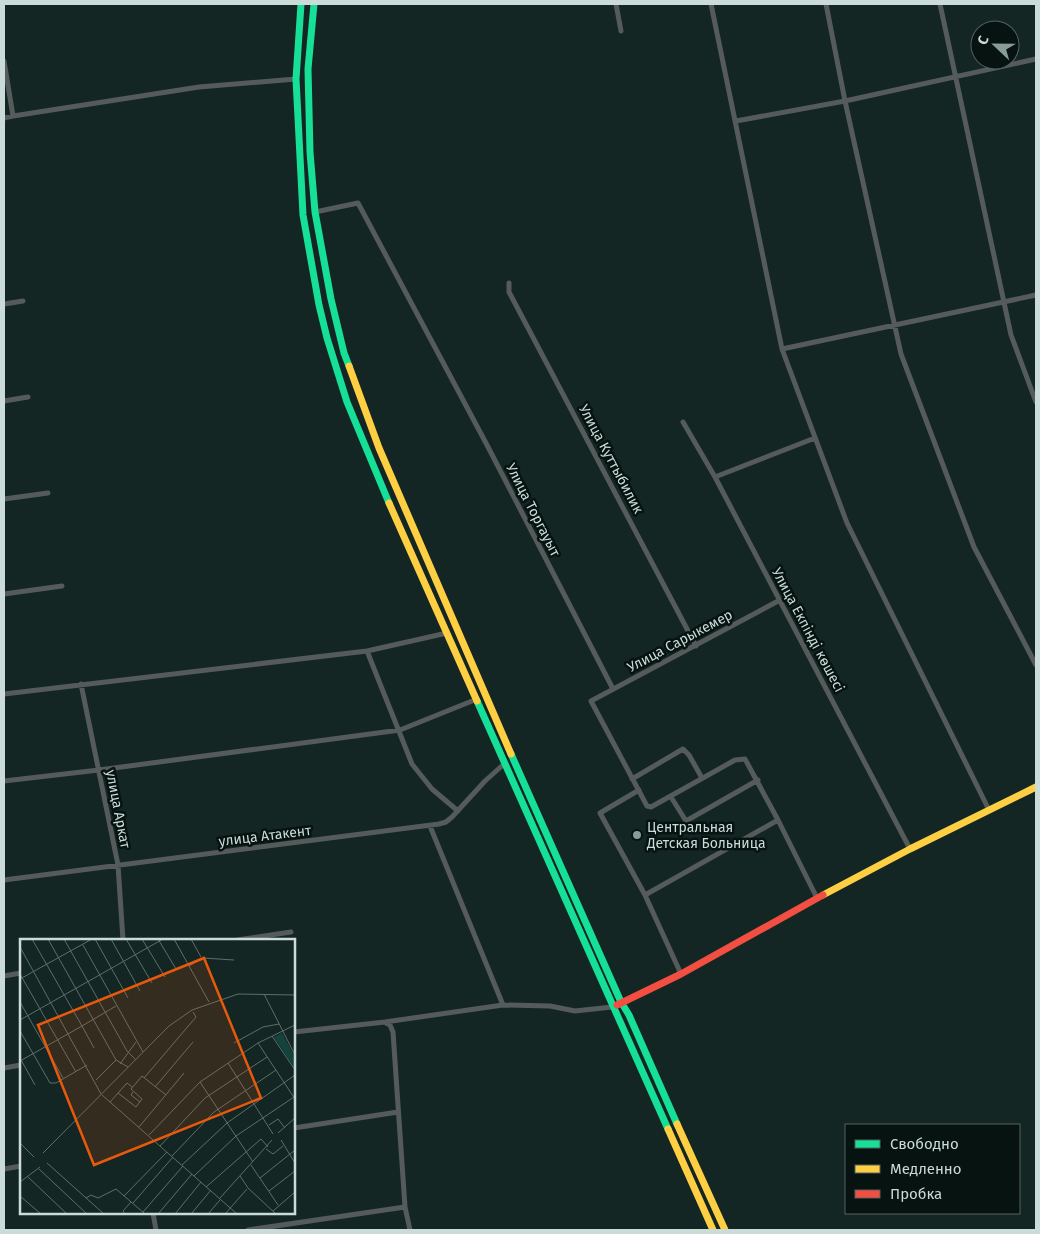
<svg xmlns="http://www.w3.org/2000/svg" width="1040" height="1234" font-family="'Fira Sans',sans-serif">
	<style>
		.lines { fill: none; stroke-linecap: round; stroke-linejoin: round }
		.street { stroke: #555b5a; stroke-width: 5 }
		.fast { stroke: #16e098; stroke-width: 7 }
		.slow { stroke: #ffcf43; stroke-width: 7 }
		.jam { stroke: #f24e42; stroke-width: 7 }
		.poi-dot { fill: #8a9c99; stroke: #061311; stroke-width: 2 }
		.labels { text-anchor: middle; dominant-baseline: central; stroke-width: 5; stroke-linejoin: round; paint-order: stroke }
		.street-label { font-size: 14px; fill: #cadbd8; stroke: #061311 }
		.poi-label { font-size: 14px; fill: #cadbd8; stroke: #061311; text-anchor: start }
		.inset-road { fill: none; stroke: #5d6e6b; stroke-width: 1 }
		.view { fill: #e8590c; fill-opacity: 0.15; stroke: #e8590c; stroke-width: 2.5 }
		.inset-edge { fill: none; stroke: #cadbd8; stroke-width: 2.5 }
	</style>
	<rect width="100%" height="100%" fill="#142623"/>
	<g class="lines">
		<path class="street" d="M 616,4 L 621,31
			M 711,4 L 782,349 L 847,523 L 989,810
			M 826,4 L 845,101 L 901,354 L 974,547 L 1036,665
			M 940,4 L 1011,335 L 1036,402
			M 4,61 L 13,116 L 199,87 L 296,79
			M 4,118 L 13,116
			M 736,121 L 845,101 L 1036,59
			M 315,212 L 358,203 L 487,445 L 613,689
			M 509,283 L 509,292 L 696,646
			M 4,304 L 23,301
			M 782,349 L 1036,295
			M 4,401 L 28,397
			M 683,422 L 715,477 L 910,849
			M 715,477 L 815,438
			M 4,499 L 48,493
			M 4,594 L 62,586
			M 367,651 L 412,764 L 432,789 L 458,811
			M 81,684 L 118,865 L 123,940
			M 4,694 L 367,651 L 447,633
			M 632,779 L 683,749 L 689,755 L 702,778
			M 4,781 L 99,770 L 400,730 L 477,699
			M 639,790 L 600,813 L 645,895 L 681,974
			M 671,797 L 686,821 L 758,780
			M 778,820 L 817,898
			M 430,826 L 503,1005
			M 4,880 L 439,824 L 446,822 L 452,817 L 485,781 L 504,764
			M 645,895 L 778,820 L 745,759 L 735,760 L 651,807 L 647,806 L 591,701 L 780,600
			M 237,940 L 291,932
			M 4,976 L 21,973
			M 386,1023 L 390,1025 L 393,1032 L 405,1207 L 410,1230
			M 294,1032 L 385,1022 L 503,1005 L 550,1006 L 575,1011 L 612,1007
			M 4,1068 L 21,1065
			M 294,1128 L 398,1112
			M 4,1169 L 21,1166
			M 153,1213 L 156,1230
			M 248,1230 L 405,1207"/>
		<path class="fast" d="M 301,4 L 296,79 L 303,215 L 319,305 L 327,338 L 347,402 L 389,503
			M 314,4 L 308,69 L 310,152 L 315,212 L 331,299 L 344,353 L 349,366
			M 477,701 L 668,1129
			M 511,754 L 621,1002 L 629,1015 L 677,1124"/>
		<path class="slow" d="M 349,366 L 379,448 L 511,754
			M 389,503 L 477,701
			M 823,895 L 910,849 L 1036,787
			M 677,1124 L 725,1230
			M 668,1129 L 713,1230"/>
		<path class="jam" d="M 617,1005 L 681,974 L 823,895"/>
	</g>
	<circle class="poi-dot" cx="637" cy="835" r="5"/>
	<g class="labels">
		<g class="street-label">
			<text transform="translate(611 459) rotate(62)">Улица Куттыбилик</text>
			<text transform="translate(533 510) rotate(63)">Улица Торгауыт</text>
			<text transform="translate(808 630) rotate(62)">Улица Екпінді көшесі</text>
			<text transform="translate(680 641) rotate(-28)">Улица Сарыкемер</text>
			<text transform="translate(118 809) rotate(79)">улица Аркат</text>
			<text transform="translate(265 836) rotate(-7)">улица Атакент</text>
		</g>
		<g class="poi-label">
			<text x="647" y="827">Центральная<tspan x="647" dy="16">Детская Больница</tspan></text>
		</g>
	</g>
	<g transform="translate(20 939)">
		<rect width="275" height="275" fill="#142623"/>
		<path d="M 262,94 L 275,118 L 275,130 L 254,98 Z" fill="#14433e"/>
		<path class="inset-road" d="M 12,0 L 62,87 L 96,67M 28,0 L 96,121 L 108,128M 44,0 L 107,112 L 116,121M 75,0 L 108,59M 91,0 L 120,52M 106,0 L 132,44M 122,0 L 145,38M 138,0 L 156,30M 154,0 L 169,27M 171,0 L 181,18M 63,6 L 123,113M 0,8 L 81,155M 0,35 L 56,133M 0,40 L 72,0M 244,55 L 275,116M 0,63 L 43,139M 189,63 L 169,27 L 183,19 L 214,21M 0,81 L 143,0M 0,92 L 30,144 L 36,144 L 67,126M 252,97 L 275,131M 214,104 L 243,88 L 259,85M 238,104 L 275,160M 0,119 L 15,146M 0,122 L 62,87 L 74,109M 208,124 L 253,195M 100,125 L 116,103M 124,139 L 176,78 L 173,73M 76,141 L 96,121M 180,143 L 233,223M 135,148 L 173,103M 113,153 L 111,156 L 120,163M 98,154 L 116,168 L 122,160 L 111,150 L 122,137 L 146,156M 82,156 L 217,275M 90,163 L 107,144 L 112,148M 249,186 L 258,180 L 265,189M 119,188 L 164,134M 258,194 L 275,179M 129,196 L 180,143 L 238,104 L 275,86M 261,201 L 275,224M 0,204 L 14,218M 140,207 L 185,159 L 247,118M 246,210 L 253,215 L 263,207M 23,214 L 149,87 L 172,71 L 218,55 L 275,56M 152,217 L 194,173 L 256,131M 27,224 L 84,275M 162,226 L 207,184 L 275,136M 231,226 L 258,266M 19,230 L 67,275M 174,237 L 216,197 L 274,158M 220,237 L 228,249 L 256,275M 8,238 L 47,275M 240,239 L 275,211M 0,243 L 20,228M 186,248 L 241,200 L 248,208M 249,252 L 275,232M 0,257 L 21,275M 104,257 L 147,213M 66,259 L 71,256 L 78,259 L 96,250 L 125,275M 200,259 L 252,201M 113,264 L 153,218M 253,272 L 275,253M 123,273 L 163,227M 105,275 L 103,272 L 111,263M 138,275 L 172,235M 155,275 L 181,243M 171,275 L 191,251M 188,275 L 200,261M 205,275 L 227,250"/>
		<path class="view" d="M 184,19 L 241,159 L 74,226 L 18,86 Z"/>
		<rect width="275" height="275" class="inset-edge"/>
	</g>
	<rect width="1040" height="1234" fill="none" stroke="#cadbd8" stroke-width="10"/>
	<rect x="845" y="1124" width="175" height="90" fill="#061311" stroke="#546361"/>
	<rect x="855" y="1140" width="25" height="8" fill="#16e098" stroke="#546361"/>
	<text x="890" y="1149" font-size="15" fill="#cadbd8">Свободно</text>
	<rect x="855" y="1165" width="25" height="8" fill="#ffcf43" stroke="#546361"/>
	<text x="890" y="1174" font-size="15" fill="#cadbd8">Медленно</text>
	<rect x="855" y="1190" width="25" height="8" fill="#f24e42" stroke="#546361"/>
	<text x="890" y="1199" font-size="15" fill="#cadbd8">Пробка</text>
	<g transform="translate(995 45) rotate(292)"><circle r="24" fill="#061311" stroke="#546361"/>
	<path d="M0-4L9 19L0 12L-9 19Z" fill="#8a9c99"/>
	<text y="-8" font-size="14" font-weight="bold" text-anchor="middle" fill="#cadbd8">С</text>
	</g>
</svg>
